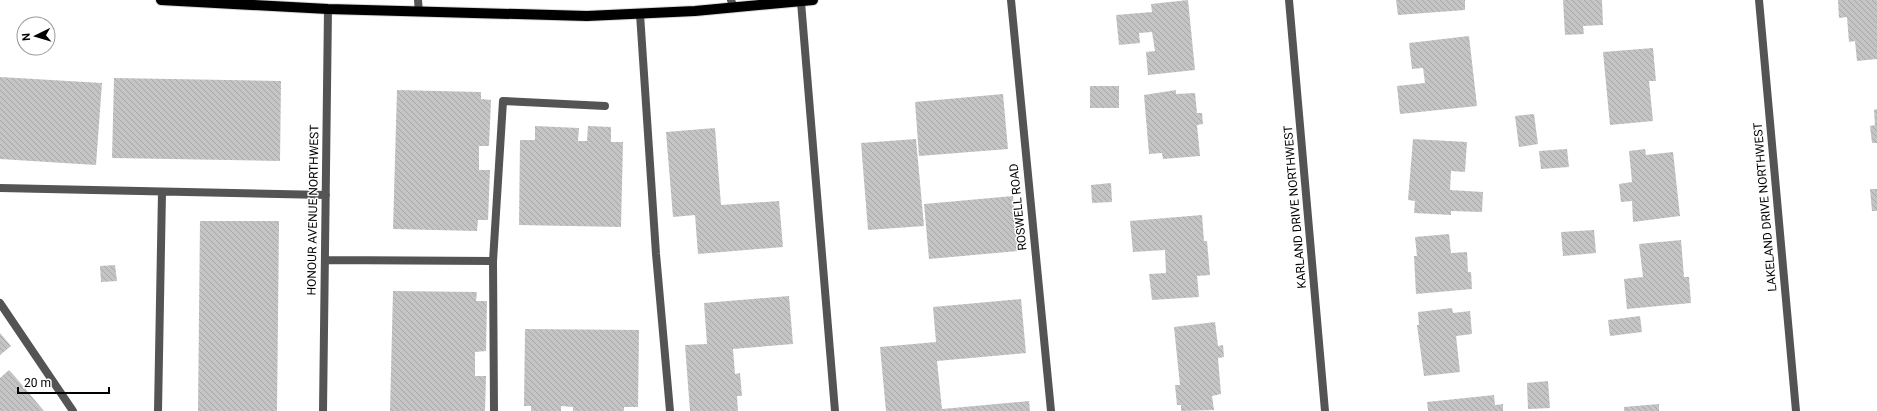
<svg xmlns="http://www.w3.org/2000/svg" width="1877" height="411" font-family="Roboto,sans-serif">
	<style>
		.building { fill: url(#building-back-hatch) }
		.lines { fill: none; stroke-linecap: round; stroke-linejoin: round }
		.primary-casing { stroke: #dbdbdb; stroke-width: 12 }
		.service { stroke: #545454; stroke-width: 8 }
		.minor { stroke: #545454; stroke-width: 8 }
		.primary { stroke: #000; stroke-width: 10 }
		.labels { text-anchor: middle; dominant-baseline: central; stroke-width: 3; stroke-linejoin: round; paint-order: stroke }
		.street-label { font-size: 12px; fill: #000; stroke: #fff }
	</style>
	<defs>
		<pattern id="building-back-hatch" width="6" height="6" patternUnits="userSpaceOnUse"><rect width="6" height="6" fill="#c4c4c4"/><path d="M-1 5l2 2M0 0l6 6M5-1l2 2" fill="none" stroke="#a7a7a7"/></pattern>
	</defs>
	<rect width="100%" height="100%" fill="#fff"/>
	<path class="building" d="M 1188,0 L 1195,70 L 1148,75 L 1146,52 L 1155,51 L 1152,32 L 1139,33 L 1140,43 L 1119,45 L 1116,15 L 1152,12 L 1151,4 Z
		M 1396,0 L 1465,0 L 1465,10 L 1398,15 Z
		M 1563,0 L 1602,0 L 1603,25 L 1583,26 L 1584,34 L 1565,35 Z
		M 1838,0 L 1877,0 L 1877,59 L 1857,61 L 1855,41 L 1849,42 L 1847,17 L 1839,18 Z
		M 1469,36 L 1477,106 L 1400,114 L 1397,86 L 1425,83 L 1423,68 L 1412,69 L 1409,43 Z
		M 1653,48 L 1656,81 L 1649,81 L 1653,121 L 1610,125 L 1603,52 Z
		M 0,77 L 102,83 L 96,165 L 0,159 Z
		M 114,78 L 281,81 L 280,161 L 112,158 Z
		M 1090,86 L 1119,86 L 1119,108 L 1090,108 Z
		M 397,90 L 481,92 L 481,99 L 491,100 L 489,146 L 479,146 L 479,170 L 490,170 L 488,220 L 478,220 L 477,231 L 393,229 Z
		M 1176,90 L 1176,94 L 1195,93 L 1197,113 L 1202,113 L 1203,124 L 1197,125 L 1200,156 L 1163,159 L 1162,153 L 1149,154 L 1144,95 Z
		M 1003,94 L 1008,149 L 919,156 L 915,102 Z
		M 1877,109 L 1877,143 L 1872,143 L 1870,126 L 1875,125 L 1874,110 Z
		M 1534,114 L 1538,144 L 1519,147 L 1515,116 Z
		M 535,126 L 579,128 L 578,141 L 587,141 L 588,126 L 611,127 L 611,142 L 623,142 L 621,227 L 519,225 L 520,140 L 535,140 Z
		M 715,128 L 721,205 L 779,201 L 783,247 L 698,254 L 695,215 L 673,217 L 666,132 Z
		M 916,139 L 924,226 L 868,230 L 861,143 Z
		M 1413,139 L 1467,142 L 1465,172 L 1451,171 L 1450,190 L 1483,192 L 1482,212 L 1451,211 L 1451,215 L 1414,213 L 1415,201 L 1408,200 Z
		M 1567,149 L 1569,167 L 1541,169 L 1539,151 Z
		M 1645,149 L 1646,155 L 1673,152 L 1680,216 L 1633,222 L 1632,201 L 1621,202 L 1619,184 L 1632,182 L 1629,151 Z
		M 1111,183 L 1112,202 L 1092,203 L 1091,185 Z
		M 1870,189 L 1877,189 L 1877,211 L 1872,211 Z
		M 1013,196 L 1018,251 L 929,259 L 924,204 Z
		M 1202,215 L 1204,241 L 1207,241 L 1210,275 L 1197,276 L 1199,297 L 1152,300 L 1149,274 L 1166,273 L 1165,250 L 1133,252 L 1130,221 Z
		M 200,221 L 279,221 L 277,411 L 198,411 Z
		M 1594,230 L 1596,253 L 1563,256 L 1561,232 Z
		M 1449,234 L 1451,253 L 1467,252 L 1468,272 L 1471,272 L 1472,289 L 1416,294 L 1414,256 L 1417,256 L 1415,237 Z
		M 1681,240 L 1684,277 L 1689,277 L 1691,303 L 1627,309 L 1624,279 L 1643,277 L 1639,244 Z
		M 115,265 L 117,281 L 101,282 L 100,266 Z
		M 393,291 L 477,292 L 476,301 L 487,301 L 486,351 L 475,352 L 475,376 L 486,376 L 485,411 L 390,411 Z
		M 789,296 L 793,344 L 733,349 L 735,374 L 740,373 L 742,396 L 737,396 L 738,411 L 690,411 L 685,345 L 707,344 L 704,303 Z
		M 1021,299 L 1026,353 L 937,361 L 942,409 L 1029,401 L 1030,411 L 886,411 L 880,347 L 936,342 L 933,307 Z
		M 1452,308 L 1453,313 L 1470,311 L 1472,334 L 1456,336 L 1460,372 L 1424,376 L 1417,325 L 1419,325 L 1418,312 Z
		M 1640,316 L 1642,332 L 1610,336 L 1608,320 Z
		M 1215,322 L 1218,346 L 1223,345 L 1224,357 L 1218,358 L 1221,394 L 1212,396 L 1214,410 L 1181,411 L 1181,405 L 1177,405 L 1175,385 L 1180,385 L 1174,327 Z
		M 525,329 L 639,330 L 638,407 L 624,407 L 624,411 L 573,411 L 573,407 L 561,406 L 561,411 L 531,411 L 531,406 L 524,406 Z
		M 0,333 L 11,346 L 0,355 Z
		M 9,370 L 12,373 L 44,411 L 0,411 L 0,378 Z
		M 1548,381 L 1550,408 L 1528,409 L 1527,383 Z
		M 1494,395 L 1495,405 L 1503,404 L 1503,411 L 1428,411 L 1427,402 Z
		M 1659,404 L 1659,411 L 1624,411 L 1624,407 Z"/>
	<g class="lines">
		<defs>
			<path id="primary" d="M 161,0 L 328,9 L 587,16 L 695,11 L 813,0"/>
		</defs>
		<use href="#primary" class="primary-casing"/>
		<path class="service" d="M 418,0 L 419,12
			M 731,0 L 734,8"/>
		<path class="minor" d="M 1011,0 L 1051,411
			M 1289,0 L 1325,411
			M 1759,0 L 1796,411
			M 801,2 L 835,411
			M 640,14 L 656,254 L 670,411
			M 0,188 L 326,195
			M 325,260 L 493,261 L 494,411
			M 493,261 L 503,101 L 605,106
			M 0,303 L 73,411
			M 158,411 L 162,192
			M 323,411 L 328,9"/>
		<use href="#primary" class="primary"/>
	</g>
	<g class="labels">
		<g class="street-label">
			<text transform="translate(1018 207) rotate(-96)">ROSWELL ROAD</text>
			<text transform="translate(1295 207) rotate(-95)">KARLAND DRIVE NORTHWEST</text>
			<text transform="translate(1765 207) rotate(-95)">LAKELAND DRIVE NORTHWEST</text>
			<text transform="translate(313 210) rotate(-89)">HONOUR AVENUE NORTHWEST</text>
		</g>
	</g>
	<g transform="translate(36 36) rotate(265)"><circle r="19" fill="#ffffff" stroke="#999999"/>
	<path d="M0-3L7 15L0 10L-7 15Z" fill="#000000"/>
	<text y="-6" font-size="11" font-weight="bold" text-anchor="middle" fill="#000000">N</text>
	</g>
	<path d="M18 387v6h91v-6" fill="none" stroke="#000000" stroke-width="2"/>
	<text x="24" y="387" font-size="12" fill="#000000" stroke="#ffffff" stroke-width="3" paint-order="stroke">20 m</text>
</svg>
